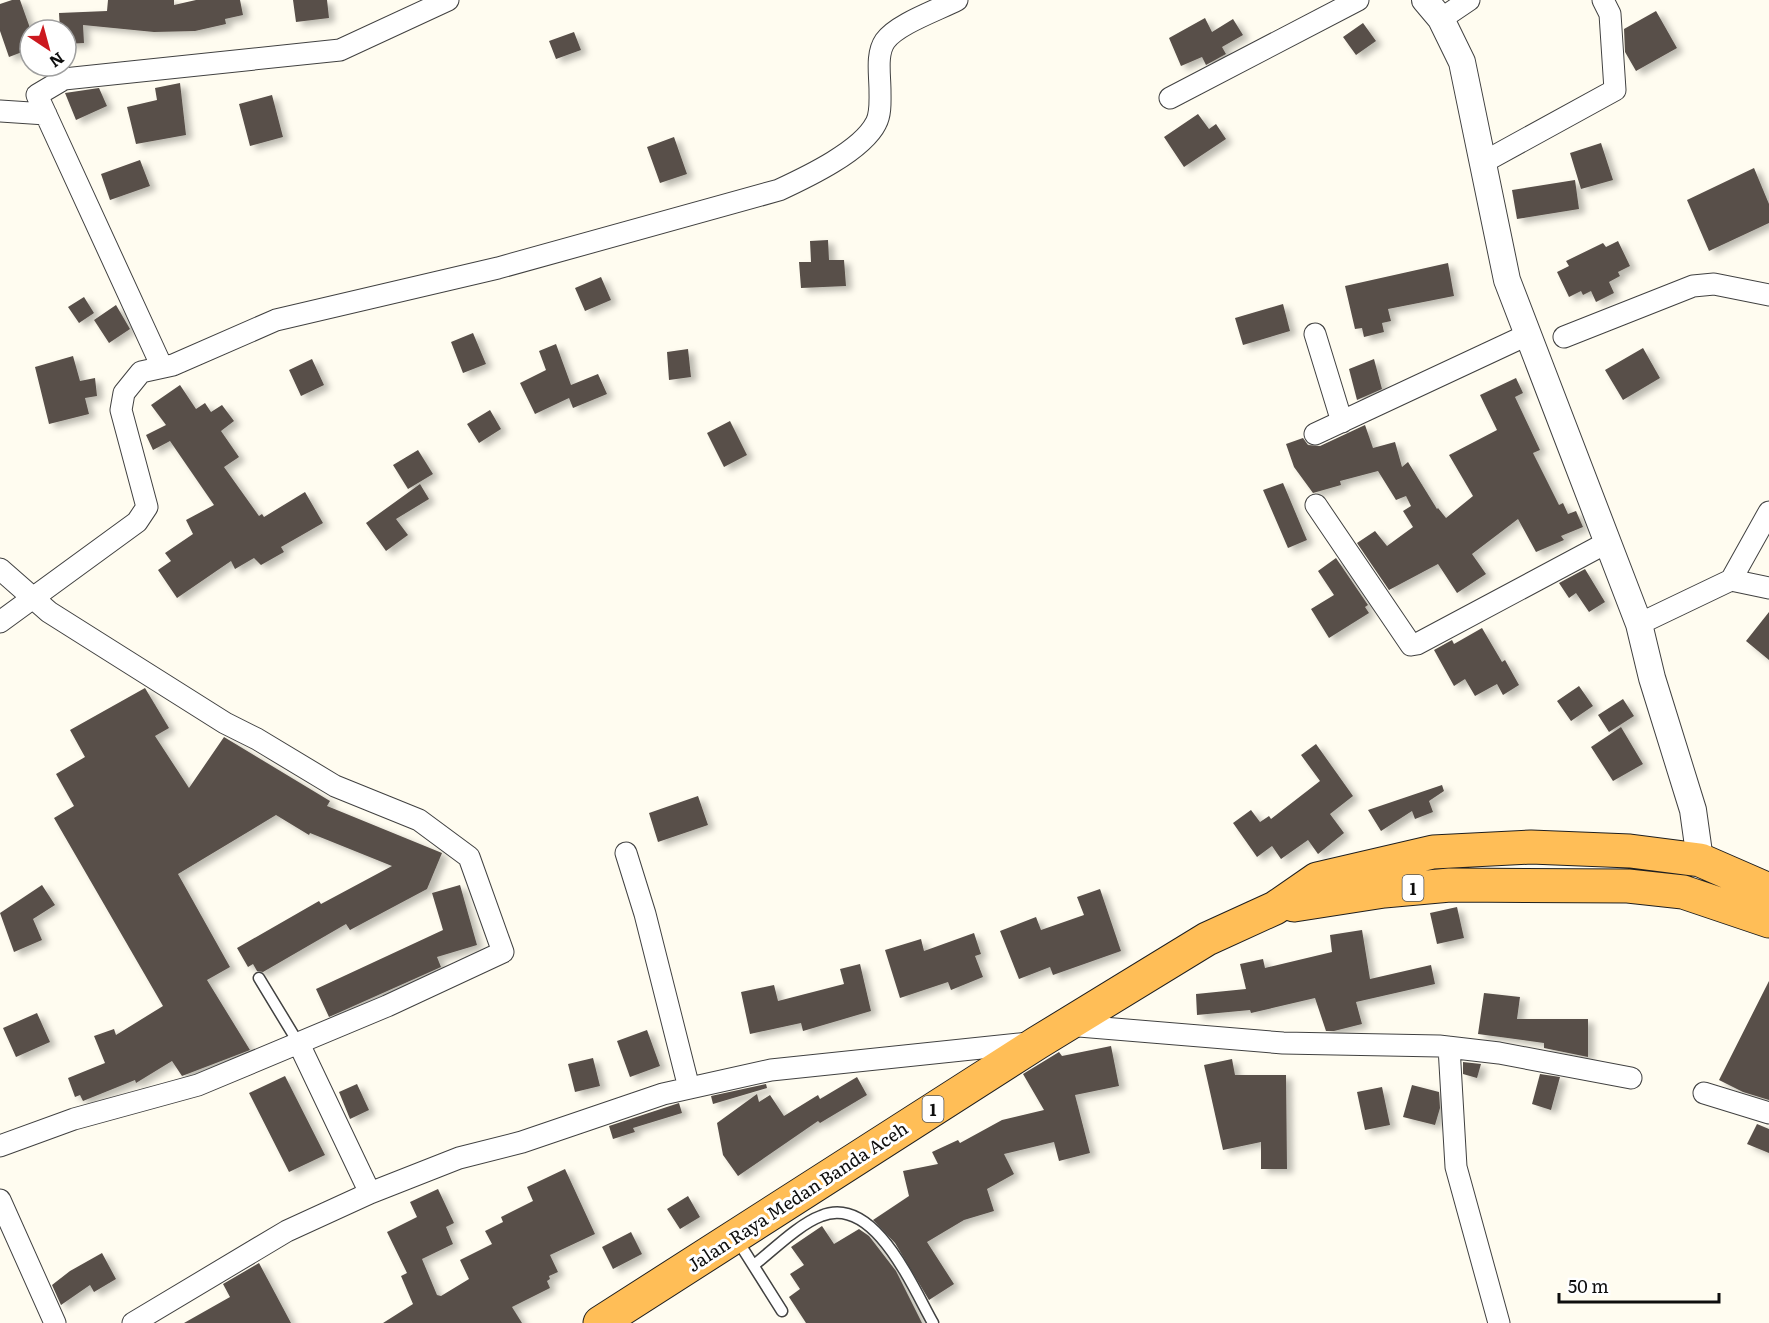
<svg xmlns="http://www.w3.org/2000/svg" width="1769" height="1323" font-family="Literata,serif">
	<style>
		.building { fill: #584f49; filter: url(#shadow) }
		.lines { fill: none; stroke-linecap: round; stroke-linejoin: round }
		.service-casing { stroke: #414141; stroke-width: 13 }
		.minor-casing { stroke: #414141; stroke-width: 23 }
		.tertiary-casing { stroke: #414141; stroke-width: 28 }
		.trunk-casing { stroke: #1f1f1f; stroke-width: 35 }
		.service { stroke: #fff; stroke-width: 10 }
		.minor { stroke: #fff; stroke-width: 21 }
		.tertiary { stroke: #fff; stroke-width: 26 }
		.trunk { stroke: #ffbe57; stroke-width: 33 }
		.labels { text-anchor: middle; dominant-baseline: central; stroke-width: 6; stroke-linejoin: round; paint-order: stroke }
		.shield { fill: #fff; stroke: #565656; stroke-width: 1.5 }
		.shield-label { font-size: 16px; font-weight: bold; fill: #0e0e0e }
		.street-label { font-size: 18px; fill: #0e0e0e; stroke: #fff }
	</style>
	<defs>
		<filter id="shadow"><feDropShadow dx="6" dy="4" stdDeviation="3" flood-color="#0004"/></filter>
	</defs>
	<rect width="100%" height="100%" fill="#fffcf0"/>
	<path class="building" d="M 12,0 L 20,0 L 30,28 L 30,49 L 9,57 L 0,31 L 0,4 Z
		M 108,0 L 174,0 L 174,5 L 196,0 L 240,0 L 243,15 L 225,19 L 226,24 L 195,31 L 154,32 L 83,25 L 84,43 L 66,44 L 66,30 L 60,30 L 59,13 L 107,11 Z
		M 293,0 L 327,0 L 329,18 L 296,22 Z
		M 1656,11 L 1677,48 L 1636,71 L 1625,52 L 1624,29 Z
		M 1205,18 L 1212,32 L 1233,19 L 1243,35 L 1222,47 L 1226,54 L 1206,65 L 1202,57 L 1181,66 L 1169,38 Z
		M 1363,23 L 1376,41 L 1356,55 L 1343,37 Z
		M 574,32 L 581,50 L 556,59 L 549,41 Z
		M 180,83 L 186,135 L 136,144 L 127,107 L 157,100 L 155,88 Z
		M 99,88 L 107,106 L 76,120 L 65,93 Z
		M 272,95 L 283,137 L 250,146 L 239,104 Z
		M 1198,114 L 1209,129 L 1216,124 L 1226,139 L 1184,167 L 1164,137 Z
		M 674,137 L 687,174 L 660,183 L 647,147 Z
		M 1601,143 L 1613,180 L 1581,189 L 1570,153 Z
		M 140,160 L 150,186 L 110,200 L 101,174 Z
		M 1754,168 L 1769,204 L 1769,223 L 1709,251 L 1687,200 Z
		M 1575,180 L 1579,209 L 1517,219 L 1512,190 Z
		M 828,240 L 829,260 L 844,260 L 846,286 L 801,288 L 799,262 L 811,262 L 810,241 Z
		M 1618,241 L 1630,266 L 1618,272 L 1620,276 L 1609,282 L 1614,293 L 1596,302 L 1591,291 L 1583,295 L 1581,291 L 1569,297 L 1557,272 L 1569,266 L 1566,261 L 1603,243 L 1606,247 Z
		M 1448,263 L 1454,296 L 1388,309 L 1391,321 L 1382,323 L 1384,332 L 1364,337 L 1362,328 L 1355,329 L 1345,286 Z
		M 601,277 L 611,300 L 585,311 L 575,288 Z
		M 84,297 L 94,313 L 79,323 L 68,307 Z
		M 1283,304 L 1290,331 L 1243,345 L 1235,318 Z
		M 116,305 L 130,329 L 109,343 L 94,320 Z
		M 473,333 L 486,364 L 463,373 L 451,342 Z
		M 556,344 L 571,385 L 598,374 L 607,394 L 573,408 L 569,398 L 535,414 L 520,383 L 546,370 L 539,351 Z
		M 1643,348 L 1660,378 L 1623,400 L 1605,370 Z
		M 688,349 L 691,377 L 669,380 L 667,352 Z
		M 73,356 L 80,381 L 95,378 L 97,396 L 85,398 L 89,414 L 49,424 L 35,367 Z
		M 312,359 L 324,385 L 301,396 L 289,370 Z
		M 1374,359 L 1382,389 L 1357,400 L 1349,369 Z
		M 1516,378 L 1523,393 L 1515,397 L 1540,450 L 1533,453 L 1559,505 L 1563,503 L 1568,514 L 1576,511 L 1583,527 L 1561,536 L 1564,540 L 1536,552 L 1518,519 L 1472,554 L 1486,574 L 1457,593 L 1438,564 L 1389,590 L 1357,543 L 1375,531 L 1387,546 L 1413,527 L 1403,511 L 1411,506 L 1406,496 L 1396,500 L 1378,471 L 1340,481 L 1341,485 L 1313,493 L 1294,467 L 1286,444 L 1303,438 L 1308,445 L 1320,446 L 1365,425 L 1373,448 L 1395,442 L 1402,467 L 1408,462 L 1437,509 L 1438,508 L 1446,518 L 1473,496 L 1449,455 L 1497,430 L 1480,395 Z
		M 180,385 L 196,409 L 205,403 L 211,412 L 222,405 L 234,421 L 221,431 L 239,457 L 224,467 L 259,516 L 262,514 L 264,517 L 305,492 L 323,523 L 281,547 L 284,552 L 261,565 L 254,558 L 235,569 L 231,561 L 177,598 L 158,570 L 171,561 L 165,553 L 193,534 L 186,520 L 214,505 L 170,441 L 153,450 L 146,435 L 166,425 L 151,405 Z
		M 490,410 L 501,429 L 479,443 L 467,424 Z
		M 730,421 L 747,455 L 724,467 L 707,433 Z
		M 418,450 L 433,474 L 408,489 L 393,465 Z
		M 1283,483 L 1307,540 L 1288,548 L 1263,490 Z
		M 420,484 L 429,499 L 396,519 L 408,535 L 386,551 L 366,523 Z
		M 1336,558 L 1368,605 L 1365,607 L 1369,613 L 1329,638 L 1311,609 L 1334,595 L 1318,571 Z
		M 1585,569 L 1605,602 L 1589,612 L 1576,593 L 1569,598 L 1559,583 Z
		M 1769,612 L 1769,660 L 1746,641 Z
		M 1482,628 L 1502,662 L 1505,660 L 1519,685 L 1503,695 L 1497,684 L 1475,696 L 1465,679 L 1454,686 L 1434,650 L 1452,640 L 1454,644 Z
		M 1579,686 L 1593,706 L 1571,721 L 1557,701 Z
		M 145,688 L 169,728 L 155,736 L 189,788 L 224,737 L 330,801 L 327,806 L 442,853 L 427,889 L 350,930 L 346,924 L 263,972 L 257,971 L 253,964 L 248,967 L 237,948 L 319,901 L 321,904 L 392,866 L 310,833 L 309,835 L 276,815 L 178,874 L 230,967 L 207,980 L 250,1050 L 182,1076 L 172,1061 L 136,1083 L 135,1080 L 83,1101 L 80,1095 L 75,1097 L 68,1078 L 105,1063 L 94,1036 L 114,1029 L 116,1035 L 163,1006 L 54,818 L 74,806 L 56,774 L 85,757 L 70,730 Z
		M 1623,699 L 1634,716 L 1609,732 L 1598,715 Z
		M 1621,727 L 1643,764 L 1613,781 L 1591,747 Z
		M 1316,744 L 1353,796 L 1330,814 L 1344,833 L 1318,854 L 1308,840 L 1281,859 L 1272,846 L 1257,857 L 1233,823 L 1251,810 L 1260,822 L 1269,816 L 1271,819 L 1320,781 L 1301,755 Z
		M 1442,785 L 1444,791 L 1429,801 L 1433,812 L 1415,819 L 1412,811 L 1381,831 L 1368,810 Z
		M 698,796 L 708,825 L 658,842 L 649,813 Z
		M 42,885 L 55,905 L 33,919 L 42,940 L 14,952 L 0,913 Z
		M 460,885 L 477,945 L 437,957 L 441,967 L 329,1017 L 316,989 L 443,930 L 432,893 Z
		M 1100,889 L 1121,951 L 1053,975 L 1050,967 L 1019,979 L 1000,931 L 1036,917 L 1041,930 L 1084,915 L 1077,897 Z
		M 1457,907 L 1464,938 L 1437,944 L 1430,913 Z
		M 1362,930 L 1370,979 L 1431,965 L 1435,984 L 1356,1002 L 1362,1024 L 1334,1031 L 1326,1031 L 1315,998 L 1251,1013 L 1250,1010 L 1197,1015 L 1196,994 L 1246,989 L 1240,964 L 1263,959 L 1265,968 L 1332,952 L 1330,935 Z
		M 974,933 L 981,954 L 975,956 L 983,977 L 951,990 L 948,982 L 900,998 L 885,950 L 921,939 L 924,951 Z
		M 860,964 L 871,1011 L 803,1031 L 801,1023 L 750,1034 L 741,992 L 774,985 L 778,1001 L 844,984 L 840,969 Z
		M 1769,981 L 1769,1100 L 1743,1092 L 1719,1080 Z
		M 1484,993 L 1520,997 L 1517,1019 L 1588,1019 L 1588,1057 L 1544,1048 L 1544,1043 L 1478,1034 Z
		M 37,1013 L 50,1042 L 16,1057 L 3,1028 Z
		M 647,1030 L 660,1066 L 630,1077 L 617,1041 Z
		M 1111,1046 L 1119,1086 L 1075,1095 L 1090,1153 L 1059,1161 L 1054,1142 L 1004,1154 L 1014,1174 L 987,1189 L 994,1211 L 964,1220 L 927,1242 L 954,1284 L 929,1300 L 895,1243 L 873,1220 L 909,1196 L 903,1171 L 938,1164 L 932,1152 L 958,1140 L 960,1143 L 1002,1120 L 1044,1110 L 1023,1074 L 1059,1052 L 1062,1056 Z
		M 593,1058 L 600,1086 L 575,1092 L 568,1064 Z
		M 1232,1059 L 1235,1075 L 1286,1075 L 1287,1169 L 1261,1169 L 1261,1142 L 1223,1150 L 1204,1065 Z
		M 1463,1062 L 1481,1064 L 1477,1078 L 1463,1074 Z
		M 1540,1074 L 1560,1077 L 1551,1110 L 1532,1104 Z
		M 285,1076 L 325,1155 L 289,1172 L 249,1093 Z
		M 857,1077 L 867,1095 L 820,1123 L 818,1121 L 738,1176 L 723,1155 L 717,1123 L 757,1094 L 759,1102 L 770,1095 L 784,1116 L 818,1095 L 820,1099 Z
		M 357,1084 L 369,1110 L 350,1119 L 339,1092 Z
		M 766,1084 L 767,1088 L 713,1104 L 711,1096 Z
		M 1412,1085 L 1439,1092 L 1440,1108 L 1435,1125 L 1403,1117 Z
		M 1382,1087 L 1390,1125 L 1365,1130 L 1357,1092 Z
		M 679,1103 L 682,1113 L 633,1128 L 635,1132 L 613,1139 L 609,1126 Z
		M 1757,1124 L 1769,1129 L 1769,1153 L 1747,1144 Z
		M 565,1169 L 595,1234 L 550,1255 L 558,1272 L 549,1276 L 550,1279 L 547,1281 L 550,1288 L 512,1307 L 522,1323 L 383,1323 L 413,1304 L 401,1276 L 407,1273 L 387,1232 L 417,1217 L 410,1202 L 438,1189 L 454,1223 L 446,1227 L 453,1244 L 422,1259 L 437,1295 L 441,1296 L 469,1279 L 460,1260 L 492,1244 L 485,1231 L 503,1222 L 501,1217 L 533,1201 L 527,1187 Z
		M 688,1196 L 700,1217 L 680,1229 L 667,1209 Z
		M 822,1226 L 834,1244 L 859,1229 L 869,1236 L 896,1271 L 922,1323 L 806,1323 L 789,1297 L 800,1289 L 790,1274 L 804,1265 L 791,1247 Z
		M 631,1232 L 642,1254 L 613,1269 L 602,1247 Z
		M 102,1253 L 116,1279 L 94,1292 L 90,1285 L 61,1305 L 52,1285 L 70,1271 Z
		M 259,1263 L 291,1323 L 184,1323 L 230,1297 L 223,1284 Z"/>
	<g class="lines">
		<defs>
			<path id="service" d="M 259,978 L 299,1044
				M 736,1238 L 782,1311
				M 754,1265 C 772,1251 799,1224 821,1216 C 874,1194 912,1286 933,1323"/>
			<path id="minor" d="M 1441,19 L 1469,0
				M 1170,98 L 1358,0
				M 0,111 L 46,114
				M 1482,163 L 1615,90 L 1610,14 L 1603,0
				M 1315,334 L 1342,422
				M 1564,337 L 1693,286 L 1714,284 L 1769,295
				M 162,367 L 37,95 L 64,79 L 340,50 L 448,0
				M 1315,434 L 1527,335
				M 1316,505 L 1411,645 L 1417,644 L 1608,542
				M 0,569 L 49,612 L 225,723 L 257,739 L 335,786 L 419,820 L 469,857 L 503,952 L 387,1006 L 198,1085 L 74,1119 L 0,1146
				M 1731,580 L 1769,588
				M 0,622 L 137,522 L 147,507 L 121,410 L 124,393 L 141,372 L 173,365 L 276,320 L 498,268 L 779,190 C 807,177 862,151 876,123 C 881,114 880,100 880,91 C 880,75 876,54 885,41 C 897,24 938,10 957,0
				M 1639,624 L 1731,580 L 1769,512
				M 626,853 L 645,914 L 689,1088
				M 1067,1025 L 1283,1043 L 1439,1046 L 1499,1053 L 1631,1078
				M 299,1044 L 370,1193
				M 1449,1047 L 1456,1167 L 1499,1323
				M 1704,1093 L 1769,1113
				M 0,1200 L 55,1323
				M 133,1323 L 287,1231 L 370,1193 L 459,1158 L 522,1142 L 663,1094 L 771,1070 L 1029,1043"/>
			<path id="tertiary" d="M 1425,0 L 1441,19 L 1462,62 L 1507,280 L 1639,624 L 1652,678 L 1693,810 L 1700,860"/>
			<path id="trunk" d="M 1294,905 L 1384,891 L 1450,885 L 1628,886 L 1683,892 L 1769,921
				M 600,1323 L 1037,1043 L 1207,939 L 1275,908 L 1317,879 L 1433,852 L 1531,847 L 1630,851 L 1700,860 L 1769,890"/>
		</defs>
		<use href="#service" class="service-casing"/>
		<use href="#minor" class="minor-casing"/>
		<use href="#tertiary" class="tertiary-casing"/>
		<use href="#trunk" class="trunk-casing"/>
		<use href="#service" class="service"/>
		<use href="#minor" class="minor"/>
		<use href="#tertiary" class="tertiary"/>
		<use href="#trunk" class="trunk"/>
	</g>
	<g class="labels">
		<g class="shield">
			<rect x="1402.5" y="875" width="21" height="26" rx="4.5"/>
			<rect x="922.5" y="1096" width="21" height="26" rx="4.5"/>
		</g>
		<g class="shield-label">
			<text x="1413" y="888">1</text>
			<text x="933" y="1109">1</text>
		</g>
		<g class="street-label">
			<text transform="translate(797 1196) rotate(-33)">Jalan Raya Medan Banda Aceh</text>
		</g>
	</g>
	<g transform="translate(48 48) rotate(144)"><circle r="28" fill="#ffffff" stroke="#9f9f9f" stroke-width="1.5"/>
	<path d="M0-4.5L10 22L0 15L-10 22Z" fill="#cc191f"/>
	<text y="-9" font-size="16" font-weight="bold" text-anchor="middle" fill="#0e0e0e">N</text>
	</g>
	<path d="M1559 1293v9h160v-9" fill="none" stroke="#0e0e0e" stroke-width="3"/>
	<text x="1568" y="1293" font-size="18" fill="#0e0e0e" stroke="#ffffff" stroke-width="4.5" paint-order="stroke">50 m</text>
</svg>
